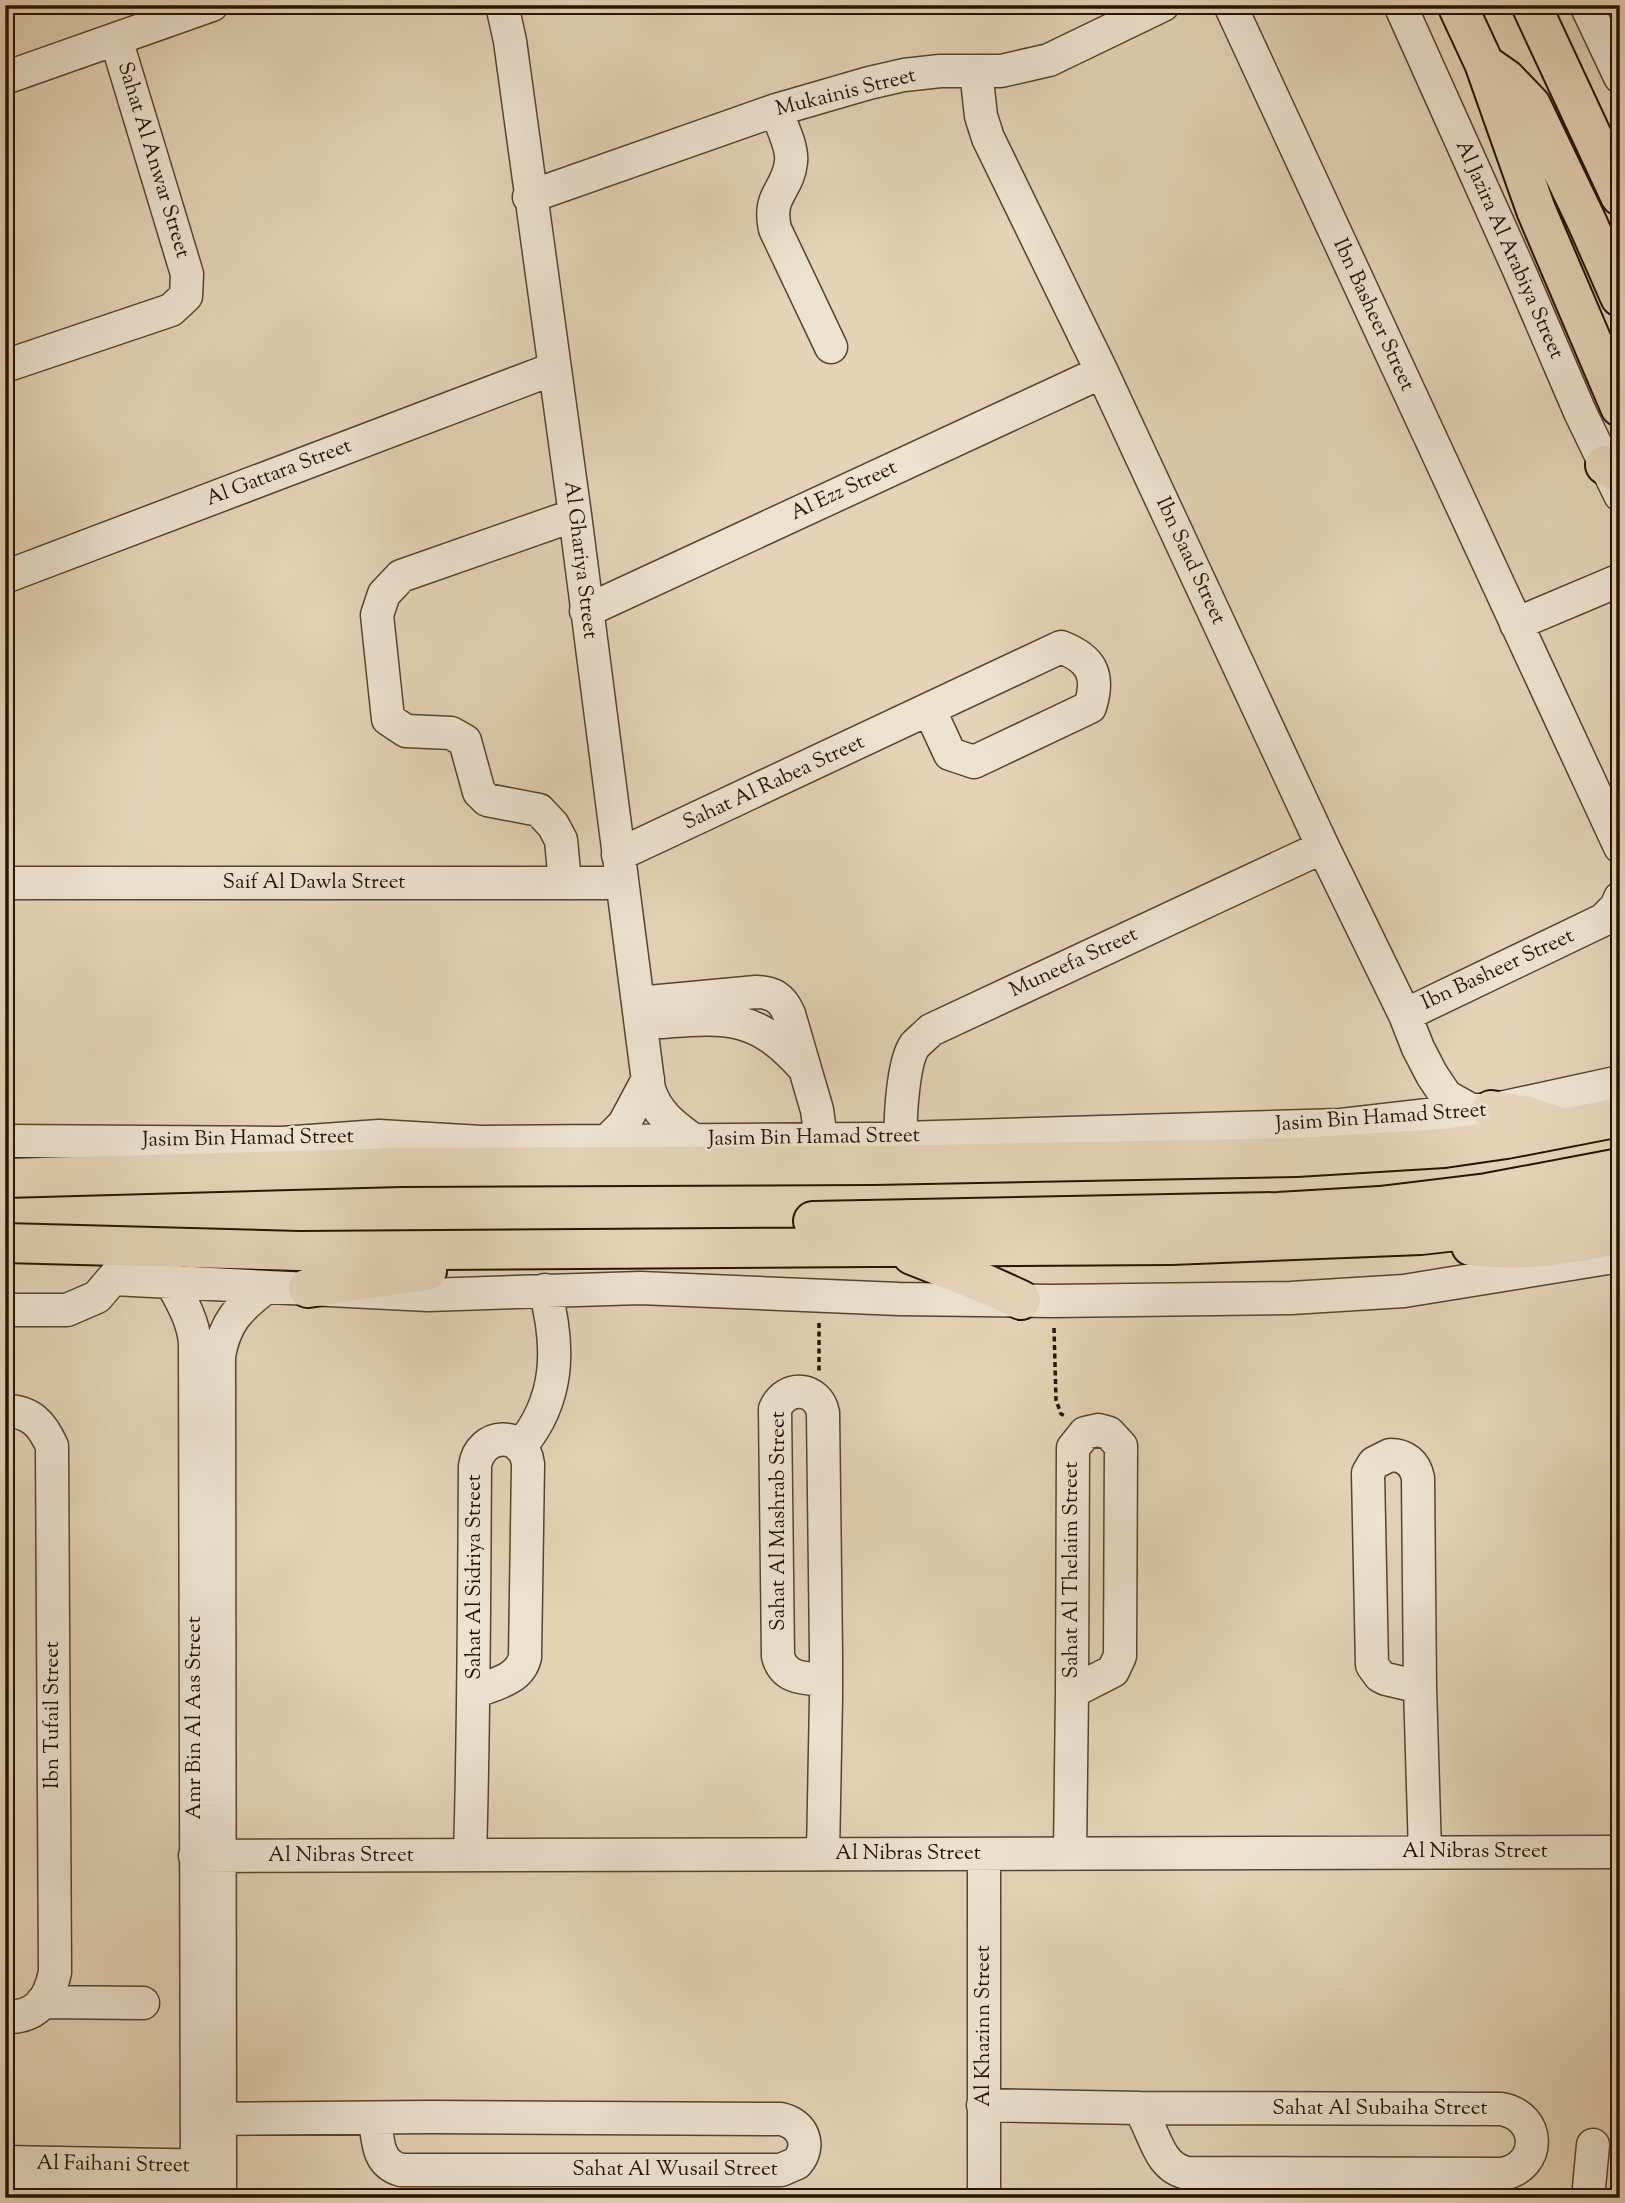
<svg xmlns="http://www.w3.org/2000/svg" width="1625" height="2203" font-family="'Sorts Mill Goudy',serif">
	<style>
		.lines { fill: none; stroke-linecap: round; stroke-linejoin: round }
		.minor-casing { stroke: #57442e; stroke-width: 35 }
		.major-casing { stroke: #281400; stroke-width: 42 }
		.path { stroke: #281400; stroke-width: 3.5; stroke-dasharray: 5 3.5; stroke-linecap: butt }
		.minor { stroke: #ede2d0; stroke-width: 32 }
		.major { stroke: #e4d3b7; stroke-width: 38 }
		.labels { text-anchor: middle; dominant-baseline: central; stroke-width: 5; stroke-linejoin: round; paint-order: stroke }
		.street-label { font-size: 21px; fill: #281400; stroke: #ede2d0 }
	</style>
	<rect width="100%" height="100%" fill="#e4d3b7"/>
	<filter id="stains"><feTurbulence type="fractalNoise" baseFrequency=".00286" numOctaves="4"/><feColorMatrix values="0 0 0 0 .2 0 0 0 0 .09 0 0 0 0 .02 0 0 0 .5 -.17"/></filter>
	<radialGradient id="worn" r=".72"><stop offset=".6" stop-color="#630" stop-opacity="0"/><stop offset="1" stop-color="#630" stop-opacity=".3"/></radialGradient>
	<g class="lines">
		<defs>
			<path id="minor" d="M 502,5 L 510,41 L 575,515 L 649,1089 C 657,1114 673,1125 693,1140
				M 1230,5 L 1620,847
				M 1400,5 L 1519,270 L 1580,412 L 1620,495
				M 1586,5 L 1620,77
				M 976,71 L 981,116 L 988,138 L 1102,372 L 1323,847 L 1405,1015 L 1418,1048 L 1432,1075 L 1446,1096 L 1471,1110
				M 5,78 L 212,5
				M 776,110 C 781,125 793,147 791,162 C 788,191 767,194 775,229 L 831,347
				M 529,197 L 776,110 L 869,83 L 904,75 L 940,71 L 1001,71 L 1049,60 L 1163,5
				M 5,366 L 171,310 L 186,296 L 187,274 L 116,39
				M 5,577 L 553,369
				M 586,611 L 1102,372
				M 1516,624 L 1620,580
				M 618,855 L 1061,647 C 1092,659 1100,675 1090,707 L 974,762 L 950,754 L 930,711
				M 5,883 L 622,883
				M 565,883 L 561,840 L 553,825 L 539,810 L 487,800 L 479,792 L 465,741 L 451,733 L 406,731 L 388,719 L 377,615 L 384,594 L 401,576 L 575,515
				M 638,1003 L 756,992 C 773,992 782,998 789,1014 L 817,1110 L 821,1139
				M 1405,1015 L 1603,920 L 1616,907 L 1620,898
				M 663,1022 C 729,1017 757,1015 804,1068
				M 901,1137 C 900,1117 903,1061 915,1045 C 920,1040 926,1035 931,1030 L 1323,847
				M 5,1141 L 282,1143 L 379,1136 L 481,1142 L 868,1139 L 1341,1125 L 1471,1110 L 1491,1110 L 1620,1082
				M 607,1141 L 624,1124 L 648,1079
				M 164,1268 C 176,1293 192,1314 195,1342 L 197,2198
				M 113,1279 L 428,1295 L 640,1288 L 899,1299 L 1053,1301 L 1291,1298 L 1404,1291 L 1620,1256
				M 5,1310 L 67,1310 L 97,1297 L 126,1263
				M 5,1411 C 31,1411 42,1424 52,1446 L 55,1972 C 49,2001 36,2018 5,2017
				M 1098,1430 L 1109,1433 L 1121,1446 L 1120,1656 L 1113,1671 L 1072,1692 L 1073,1448 L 1085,1433 Z
				M 520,1447 C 560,1400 560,1347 545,1290
				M 1390,1455 C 1405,1455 1415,1463 1418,1478 L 1420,1687 L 1386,1679 L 1380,1676 L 1372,1665 L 1368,1473 L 1374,1463 Z
				M 1420,1687 L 1425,1852
				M 1070,1853 L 1072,1692
				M 823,1854 L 826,1698 C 826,1683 826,1668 826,1653 L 823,1413 C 818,1387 786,1384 775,1409 L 778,1656 C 784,1680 806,1678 826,1680
				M 470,1855 C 474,1725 474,1596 475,1466 C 480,1432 524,1430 528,1464 L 525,1657 C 520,1680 494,1684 474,1692
				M 195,1856 L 1620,1852
				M 42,2002 L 143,2003
				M 983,2105 L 1139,2108
				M 1139,2108 L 1501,2109 C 1542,2116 1542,2167 1502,2174 L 1187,2173 C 1157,2167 1155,2131 1139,2108 Z
				M 198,2119 L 430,2117 L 781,2119 C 803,2124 812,2145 797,2163 L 781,2170 L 401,2170 C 376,2163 378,2139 375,2118
				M 5,2162 L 219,2166
				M 5,2188 L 217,2191
				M 220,2198 L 219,1356 C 225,1322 238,1309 265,1288
				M 984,2198 L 984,1854
				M 1588,2198 L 1593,2145"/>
			<path id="major" d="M 1457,5 L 1484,63 L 1536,210 L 1620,407
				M 1531,5 L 1620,196
				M 1486,65 L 1506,79 L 1531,105 L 1587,222 L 1620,297
				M 1605,465 L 1620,474
				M 1491,1110 L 1525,1115 L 1555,1125
				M 5,1178 L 401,1167 L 873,1165 L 1296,1157 L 1444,1148 L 1506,1139 L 1620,1117
				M 813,1221 L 1278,1212 L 1380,1206 L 1487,1193 L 1620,1168
				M 5,1243 L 299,1251 L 1171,1245 L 1421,1235 L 1492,1227 L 1620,1206
				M 1471,1246 C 1522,1253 1570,1245 1620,1234
				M 912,1255 L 988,1285 L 1021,1300
				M 308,1288 L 427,1271"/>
		</defs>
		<use href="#minor" class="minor-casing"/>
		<use href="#major" class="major-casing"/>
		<path class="path" d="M 819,1323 L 819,1371
			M 1054,1328 L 1056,1400 L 1061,1414 L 1067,1417"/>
		<use href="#minor" class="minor"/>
		<use href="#major" class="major"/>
	</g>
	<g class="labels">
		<g class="street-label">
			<text transform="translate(846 93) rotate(-14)">Mukainis Street</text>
			<text transform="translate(153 160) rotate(73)">Sahat Al Anwar Street</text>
			<text transform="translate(1509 250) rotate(66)">Al Jazira Al Arabiya Street</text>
			<text transform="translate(1373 315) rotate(65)">Ibn Basheer Street</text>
			<text transform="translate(279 473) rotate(-21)">Al Gattara Street</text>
			<text transform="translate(844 491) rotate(-25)">Al Ezz Street</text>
			<text transform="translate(580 560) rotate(83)">Al Ghariya Street</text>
			<text transform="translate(1190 561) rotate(65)">Ibn Saad Street</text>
			<text transform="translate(774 783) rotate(-25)">Sahat Al Rabea Street</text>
			<text x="314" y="883">Saif Al Dawla Street</text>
			<text transform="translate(1074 963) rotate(-25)">Muneefa Street</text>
			<text transform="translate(1498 970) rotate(-25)">Ibn Basheer Street</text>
			<text transform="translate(1381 1118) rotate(-4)">Jasim Bin Hamad Street</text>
			<text transform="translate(814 1138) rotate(-1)">Jasim Bin Hamad Street</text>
			<text transform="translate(248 1139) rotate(-1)">Jasim Bin Hamad Street</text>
			<text transform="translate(779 1521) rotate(-90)">Sahat Al Mashrab Street</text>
			<text transform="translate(1072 1570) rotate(-90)">Sahat Al Thelaim Street</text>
			<text transform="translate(475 1577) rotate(-90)">Sahat Al Sidriya Street</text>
			<text transform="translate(53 1715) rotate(-90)">Ibn Tufail Street</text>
			<text transform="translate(195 1718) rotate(-90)">Amr Bin Al Aas Street</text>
			<text x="1475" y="1852">Al Nibras Street</text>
			<text x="908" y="1854">Al Nibras Street</text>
			<text x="341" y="1856">Al Nibras Street</text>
			<text transform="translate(984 2026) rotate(-90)">Al Khazinn Street</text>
			<text x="1380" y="2109">Sahat Al Subaiha Street</text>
			<text transform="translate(113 2165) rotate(1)">Al Faihani Street</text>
			<text x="675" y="2170">Sahat Al Wusail Street</text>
		</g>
	</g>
	<rect width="1625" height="2203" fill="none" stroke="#e4d3b7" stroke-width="28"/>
	<rect x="7" y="7" width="1611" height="2189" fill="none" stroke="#281400" stroke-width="3.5"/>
	<rect x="14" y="14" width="1597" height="2175" fill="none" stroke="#281400" stroke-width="2"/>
	<rect width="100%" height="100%" filter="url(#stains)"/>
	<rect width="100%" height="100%" fill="url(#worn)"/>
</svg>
